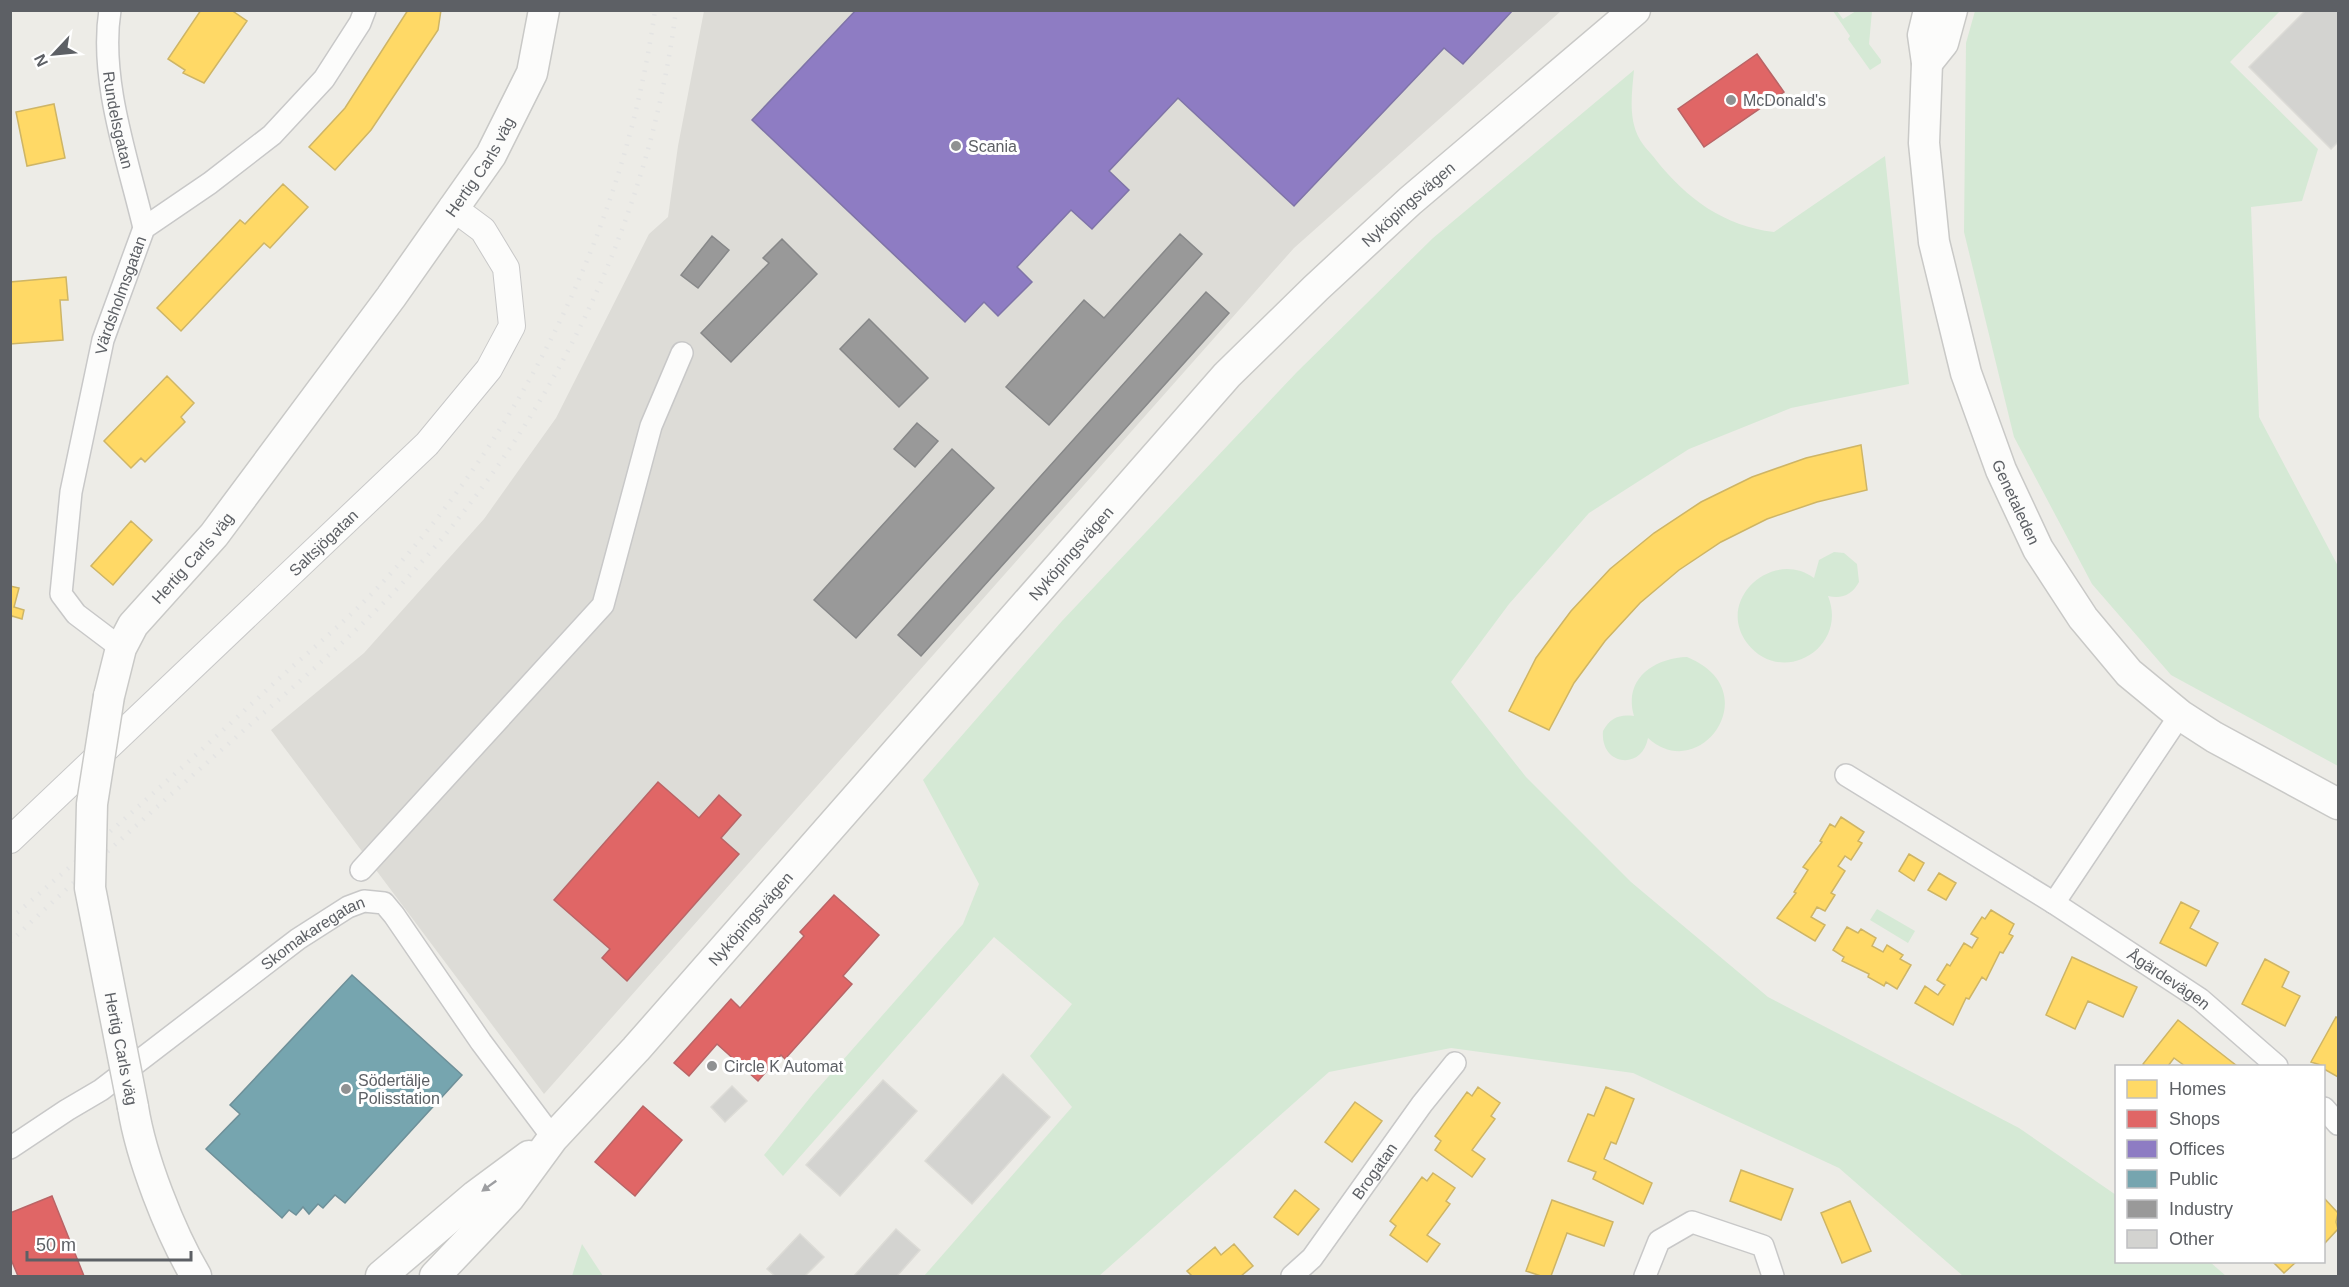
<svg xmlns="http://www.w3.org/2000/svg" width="2349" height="1287" font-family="Arial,sans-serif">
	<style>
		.industrial { fill: #dddcd7 }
		.green { fill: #d5e9d5 }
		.homes { fill: #ffd966; stroke: #ceb566; stroke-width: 1.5 }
		.shops { fill: #e06666; stroke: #b96466; stroke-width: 1.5 }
		.offices { fill: #8e7cc3; stroke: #7f74a7; stroke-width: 1.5 }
		.public { fill: #76a5af; stroke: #6e9099; stroke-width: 1.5 }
		.industry { fill: #999; stroke: #878889; stroke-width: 1.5 }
		.building { fill: #d3d3d0; stroke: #dcdbd6; stroke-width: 1.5 }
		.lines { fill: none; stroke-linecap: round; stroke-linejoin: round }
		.minor-casing { stroke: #c8c8c8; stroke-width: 24 }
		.tertiary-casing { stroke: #c8c8c8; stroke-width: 28 }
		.secondary-casing { stroke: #c9c9c7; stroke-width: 33 }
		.minor { stroke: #fcfcfb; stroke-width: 21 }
		.tertiary { stroke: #fcfcfb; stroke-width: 26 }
		.secondary { stroke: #fcfcfb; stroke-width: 30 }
		.rail { stroke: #e4e4e3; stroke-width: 4.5; stroke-dasharray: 1.5 8; stroke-linecap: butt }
		.secondary-bridge-casing { stroke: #c9c9c7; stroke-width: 33; stroke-linecap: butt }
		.secondary-bridge { stroke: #fcfcfb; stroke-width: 30 }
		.oneway { fill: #9d9ea1 }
		.poi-dot { fill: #8f9192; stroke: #fff; stroke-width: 2 }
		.labels { text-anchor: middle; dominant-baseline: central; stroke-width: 6; stroke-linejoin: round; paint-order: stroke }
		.poi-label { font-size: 16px; fill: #5d6065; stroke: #fff; text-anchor: start }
		.street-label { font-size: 16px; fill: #5d6065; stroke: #fff }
	</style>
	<rect width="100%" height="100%" fill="#edece7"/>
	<path class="industrial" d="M 704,11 L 1561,11 L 1294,248 L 544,1094 L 271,730 L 364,653 L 484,519 L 556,418 L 649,234 L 668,217 L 678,146 Z"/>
	<path class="green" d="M 1833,11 L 1837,11 L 1843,19 L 1856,11 L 1872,11 L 1869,44 L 1881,60 L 1881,63 L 1870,70 L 1848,39 L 1850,36 Z
		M 1975,11 L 2280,11 L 2230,62 L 2318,149 L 2302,201 L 2251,207 L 2259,417 L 2338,566 L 2338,766 L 2171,675 L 2092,584 L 2014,437 L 1964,232 L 1966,43 Z
		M 1634,70 C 1632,92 1628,118 1639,138 C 1643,146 1651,153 1656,160 C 1687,199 1724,226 1774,232 L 1885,156 L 1909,384 L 1791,408 L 1689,449 L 1589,513 L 1509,604 L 1451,682 L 1526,777 L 1631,882 L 1768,997 L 2019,1128 L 2116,1195 L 2116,1262 L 2210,1262 L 2226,1276 L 1963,1276 L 1839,1168 L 1633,1073 L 1451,1048 L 1329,1072 L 1099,1276 L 924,1276 L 1072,1107 L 1030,1056 L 1072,1004 L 994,937 L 783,1176 L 764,1155 L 813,1094 L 963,924 L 979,884 L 923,780 L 1062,621 L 1297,372 L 1433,238 Z
		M 1834,552 L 1844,553 L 1857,564 L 1859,582 C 1852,595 1842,599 1828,596 C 1849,648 1781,688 1747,643 C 1715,600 1772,548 1814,578 L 1819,560 Z
		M 1687,657 C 1769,690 1700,786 1648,738 C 1642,771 1600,766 1603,731 C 1610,718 1619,714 1634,716 C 1623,679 1654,658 1687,657 Z
		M 1877,909 L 1915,931 L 1908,943 L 1870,920 Z
		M 582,1244 L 603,1276 L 604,1276 L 572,1276 Z"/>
	<path class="homes" d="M 201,10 L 231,10 L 247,21 L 204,83 L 183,73 L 185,70 L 168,59 Z
		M 408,10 L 441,10 L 438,30 L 371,130 L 335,170 L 309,147 L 345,108 Z
		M 54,104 L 65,158 L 27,166 L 16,112 Z
		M 283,184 L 308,207 L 270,248 L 264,243 L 181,331 L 157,308 L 240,220 L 245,224 Z
		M 66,277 L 68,300 L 60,300 L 63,340 L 10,344 L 10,282 Z
		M 167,376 L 194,403 L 181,417 L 185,422 L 145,462 L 141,458 L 131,468 L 104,441 Z
		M 1861,445 L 1867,490 L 1817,502 L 1767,519 L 1721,542 L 1679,570 L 1640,603 L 1605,641 L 1574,683 L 1549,730 L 1509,711 L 1536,658 L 1571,611 L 1610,569 L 1654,533 L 1701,502 L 1752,477 L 1806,458 Z
		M 131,521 L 152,540 L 113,585 L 91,566 Z
		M 10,586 L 19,588 L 14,607 L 24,610 L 22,619 L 12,616 L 10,621 Z
		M 1841,817 L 1864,832 L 1858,841 L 1862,843 L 1851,860 L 1845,856 L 1838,866 L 1845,871 L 1831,893 L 1835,895 L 1825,911 L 1817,907 L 1811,917 L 1825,925 L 1815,941 L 1777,918 L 1796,893 L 1794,892 L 1808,870 L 1803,867 L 1822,842 L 1820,841 L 1830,824 L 1835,827 Z
		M 1909,854 L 1924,863 L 1914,881 L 1899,871 Z
		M 1939,873 L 1956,883 L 1946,900 L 1928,890 Z
		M 2181,902 L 2199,911 L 2190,928 L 2218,943 L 2206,966 L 2160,943 Z
		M 1991,910 L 2014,924 L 2009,934 L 2013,936 L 2003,953 L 2000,952 L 1986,980 L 1982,977 L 1969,999 L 1966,998 L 1953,1025 L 1915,1003 L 1925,986 L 1938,995 L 1945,985 L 1937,980 L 1947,964 L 1950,966 L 1964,943 L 1972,948 L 1978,938 L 1971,934 L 1982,917 L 1985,919 Z
		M 1847,927 L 1858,933 L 1861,929 L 1876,938 L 1872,946 L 1883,952 L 1887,945 L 1903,955 L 1900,959 L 1911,965 L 1897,989 L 1886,982 L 1884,986 L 1868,977 L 1869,974 L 1842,961 L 1844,957 L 1833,950 Z
		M 2072,957 L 2137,987 L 2123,1017 L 2088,1001 L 2075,1029 L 2046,1015 Z
		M 2265,959 L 2289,972 L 2282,987 L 2300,996 L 2285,1026 L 2242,1004 Z
		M 2336,1017 L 2338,1018 L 2338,1077 L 2324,1069 L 2324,1066 L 2311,1062 Z
		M 2178,1020 L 2237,1066 L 2185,1066 L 2174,1058 L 2168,1066 L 2146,1066 L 2143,1064 Z
		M 1478,1087 L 1500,1103 L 1491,1116 L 1495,1119 L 1472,1150 L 1485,1159 L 1472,1177 L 1435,1150 L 1441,1141 L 1435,1136 L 1467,1092 L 1472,1096 Z
		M 1606,1087 L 1634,1099 L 1616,1144 L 1611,1142 L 1604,1159 L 1652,1183 L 1643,1204 L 1593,1179 L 1596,1172 L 1568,1161 L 1588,1114 L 1594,1116 Z
		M 1355,1102 L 1382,1121 L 1352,1162 L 1325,1142 Z
		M 1741,1170 L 1793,1189 L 1781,1220 L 1730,1201 Z
		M 1433,1173 L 1455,1188 L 1446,1201 L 1450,1204 L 1427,1235 L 1440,1244 L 1427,1262 L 1390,1235 L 1396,1226 L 1390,1221 L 1422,1177 L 1427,1181 Z
		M 1295,1190 L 1319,1209 L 1298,1235 L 1274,1217 Z
		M 2324,1198 L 2338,1213 L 2336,1222 L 2338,1229 L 2324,1244 Z
		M 1552,1200 L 1613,1222 L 1604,1246 L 1567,1233 L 1551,1276 L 1541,1276 L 1526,1271 Z
		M 1850,1201 L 1871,1251 L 1842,1263 L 1821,1213 Z
		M 1234,1244 L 1253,1266 L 1241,1276 L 1192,1276 L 1187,1271 L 1215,1247 L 1221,1255 Z
		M 2273,1262 L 2296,1262 L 2284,1273 Z"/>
	<path class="shops" d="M 1757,54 L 1784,92 L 1704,147 L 1678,109 Z
		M 658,782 L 699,818 L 719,795 L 741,815 L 721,838 L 739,854 L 627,981 L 602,958 L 610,949 L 554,900 Z
		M 834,895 L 879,935 L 843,976 L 852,984 L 785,1059 L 781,1055 L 758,1081 L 717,1044 L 689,1076 L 674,1063 L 731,999 L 740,1008 L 804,936 L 800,932 Z
		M 643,1106 L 682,1140 L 635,1196 L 595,1162 Z
		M 52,1196 L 84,1276 L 18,1276 L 10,1257 L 10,1213 Z"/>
	<path class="offices" d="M 856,10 L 1513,10 L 1463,64 L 1444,48 L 1294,206 L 1178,98 L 1109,171 L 1129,190 L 1092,229 L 1071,210 L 1017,267 L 1032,282 L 998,316 L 984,302 L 965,322 L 752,120 Z"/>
	<path class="public" d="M 352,975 L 462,1075 L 345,1203 L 335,1195 L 323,1208 L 318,1204 L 309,1214 L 303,1207 L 296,1215 L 289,1210 L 282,1218 L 206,1149 L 240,1114 L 230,1105 Z"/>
	<path class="industry" d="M 1180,234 L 1202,254 L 1049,425 L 1006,387 L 1084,300 L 1104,318 Z
		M 712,236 L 729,250 L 698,288 L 681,275 Z
		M 782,239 L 817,274 L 731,362 L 701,333 L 769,263 L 763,258 Z
		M 1206,292 L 1229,313 L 921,656 L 898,635 Z
		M 869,319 L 928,378 L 899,407 L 840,349 Z
		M 917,423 L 938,441 L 915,467 L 894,449 Z
		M 952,449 L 994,488 L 856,638 L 814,600 Z"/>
	<path class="building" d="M 2306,10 L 2338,10 L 2338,142 L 2331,149 L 2249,67 Z
		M 1003,1074 L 1050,1117 L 972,1204 L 925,1161 Z
		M 883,1080 L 917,1111 L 840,1196 L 806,1165 Z
		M 732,1086 L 747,1101 L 725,1122 L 711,1107 Z
		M 896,1229 L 920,1250 L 897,1276 L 854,1276 Z
		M 800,1234 L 824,1257 L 805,1276 L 775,1276 L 767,1269 Z"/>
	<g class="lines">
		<defs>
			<g id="minor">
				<path id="s1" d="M 110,10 C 99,80 128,160 144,228"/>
				<path id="s2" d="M 121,648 L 76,614 L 61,594 L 71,492 L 103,340 L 144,228 L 210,183 L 272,135 L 324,79 L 360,23 L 365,10"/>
				<path id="s3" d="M 1846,775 L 2054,903 L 2200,999 L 2277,1066"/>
				<path d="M 361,870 L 603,605 L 651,426 L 682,353"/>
				<path d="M 2054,903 L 2180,715"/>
				<path d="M 2324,1108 L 2338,1124"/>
				<path id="s4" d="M 10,1148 L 67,1110 L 101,1090 L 298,939 L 348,907 L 364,901 L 384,903 L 394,915 L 481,1042 L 553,1138"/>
				<path id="s5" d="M 1292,1276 L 1312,1258 L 1422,1104 L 1455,1063"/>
				<path d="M 1645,1276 L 1659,1241 L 1692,1222 L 1763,1246 L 1773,1276"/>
			</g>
			<g id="tertiary">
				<path id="s6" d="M 10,840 L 427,444 L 489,369 L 512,326 L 506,268 L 483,230 L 452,207"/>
			</g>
			<g id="secondary">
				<path id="s7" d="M 1929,10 L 1923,35 L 1927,63 L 1924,143 L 1934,242 L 1966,373 L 2001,470 L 2038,549 L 2083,618 L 2129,673 L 2180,715 L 2214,737 L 2338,804"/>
				<path d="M 1927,63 L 1943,43 L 1952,10"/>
				<path id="s8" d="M 109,696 L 121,648 L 133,625 L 214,535 L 391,297 L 491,155 L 532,73 L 544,10"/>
				<path d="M 133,1107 C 141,1158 170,1232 196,1276"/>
				<path d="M 381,1276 L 475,1196 L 529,1156"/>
				<path id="s9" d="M 435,1276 L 509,1198 L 553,1138 L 636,1049 L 1227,375 L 1316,288 L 1410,201 L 1635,10"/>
			</g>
		</defs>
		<use href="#minor" class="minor-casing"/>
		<use href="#tertiary" class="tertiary-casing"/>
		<use href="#secondary" class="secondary-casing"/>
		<use href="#minor" class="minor"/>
		<use href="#tertiary" class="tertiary"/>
		<use href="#secondary" class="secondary"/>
		<path class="rail" d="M 10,919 C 99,842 186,765 272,685 C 309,651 348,620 382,583 C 526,427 626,222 655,10
			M 10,942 C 86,870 164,800 242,732 C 303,678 365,626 419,565 C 557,411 650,217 676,10"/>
		<defs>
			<g id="secondary-bridge">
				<path id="s10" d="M 109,696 L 92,804 L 90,888 L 133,1107"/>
			</g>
		</defs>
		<use href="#secondary-bridge" class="secondary-bridge-casing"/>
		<use href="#secondary-bridge" class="secondary-bridge"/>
	</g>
	<defs><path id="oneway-solid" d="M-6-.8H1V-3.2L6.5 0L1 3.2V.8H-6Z" transform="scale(1.5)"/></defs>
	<use class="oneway" href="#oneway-solid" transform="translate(489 1186) rotate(144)"/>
	<g class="poi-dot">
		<circle cx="1731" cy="100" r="6"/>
		<circle cx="956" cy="146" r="6"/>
		<circle cx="712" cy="1066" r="6"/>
		<circle cx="346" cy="1089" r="6"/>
	</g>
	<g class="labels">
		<g class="poi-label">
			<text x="1743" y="100">McDonald's</text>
			<text x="968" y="146">Scania</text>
			<text x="724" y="1066">Circle K Automat</text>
			<text x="358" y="1080">Södertälje<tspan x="358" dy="18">Polisstation</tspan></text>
		</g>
		<g class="street-label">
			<text stroke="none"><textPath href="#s1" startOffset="111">Rundelsgatan</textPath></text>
			<text stroke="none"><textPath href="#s8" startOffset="651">Hertig Carls väg</textPath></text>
			<text stroke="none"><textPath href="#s9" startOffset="1449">Nyköpingsvägen</textPath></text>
			<text stroke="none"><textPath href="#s2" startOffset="387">Värdsholmsgatan</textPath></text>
			<text stroke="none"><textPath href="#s7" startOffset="507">Genetaleden</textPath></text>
			<text stroke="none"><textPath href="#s6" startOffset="432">Saltsjögatan</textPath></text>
			<text stroke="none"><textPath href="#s9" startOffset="963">Nyköpingsvägen</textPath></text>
			<text stroke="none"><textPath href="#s8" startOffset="165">Hertig Carls väg</textPath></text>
			<text stroke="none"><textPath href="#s9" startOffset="477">Nyköpingsvägen</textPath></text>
			<text stroke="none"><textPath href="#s4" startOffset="372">Skomakaregatan</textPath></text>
			<text stroke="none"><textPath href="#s3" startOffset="382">Ågärdevägen</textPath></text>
			<text stroke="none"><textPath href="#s10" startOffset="357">Hertig Carls väg</textPath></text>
			<text stroke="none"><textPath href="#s5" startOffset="134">Brogatan</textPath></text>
		</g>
	</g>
	<rect width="2349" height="1287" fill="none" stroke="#5d6065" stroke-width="24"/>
	<rect x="2115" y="1065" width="210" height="198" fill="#ffffff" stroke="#bebfc1" stroke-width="1.5"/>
	<rect x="2127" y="1080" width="30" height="18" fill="#ffd966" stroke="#bebfc1" stroke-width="1.5"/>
	<text x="2169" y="1095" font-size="18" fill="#5d6065">Homes</text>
	<rect x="2127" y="1110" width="30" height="18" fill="#e06666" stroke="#bebfc1" stroke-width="1.5"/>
	<text x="2169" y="1125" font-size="18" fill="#5d6065">Shops</text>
	<rect x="2127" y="1140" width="30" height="18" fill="#8e7cc3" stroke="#bebfc1" stroke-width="1.5"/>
	<text x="2169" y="1155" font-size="18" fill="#5d6065">Offices</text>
	<rect x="2127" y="1170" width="30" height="18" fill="#76a5af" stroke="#bebfc1" stroke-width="1.5"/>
	<text x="2169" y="1185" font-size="18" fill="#5d6065">Public</text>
	<rect x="2127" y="1200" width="30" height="18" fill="#999999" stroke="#bebfc1" stroke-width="1.5"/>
	<text x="2169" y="1215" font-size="18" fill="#5d6065">Industry</text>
	<rect x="2127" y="1230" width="30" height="18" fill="#d3d3d0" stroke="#bebfc1" stroke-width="1.5"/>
	<text x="2169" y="1245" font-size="18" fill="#5d6065">Other</text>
	<g transform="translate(54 54) rotate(244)" stroke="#ffffff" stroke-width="4.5" paint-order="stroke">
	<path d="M0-4.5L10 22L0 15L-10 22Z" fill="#5d6065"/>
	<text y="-9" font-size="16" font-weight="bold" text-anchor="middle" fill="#5d6065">N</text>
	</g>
	<path d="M27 1251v9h164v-9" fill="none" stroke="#5d6065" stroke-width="3"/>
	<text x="36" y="1251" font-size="18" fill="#5d6065" stroke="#ffffff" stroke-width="4.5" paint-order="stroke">50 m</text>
</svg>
